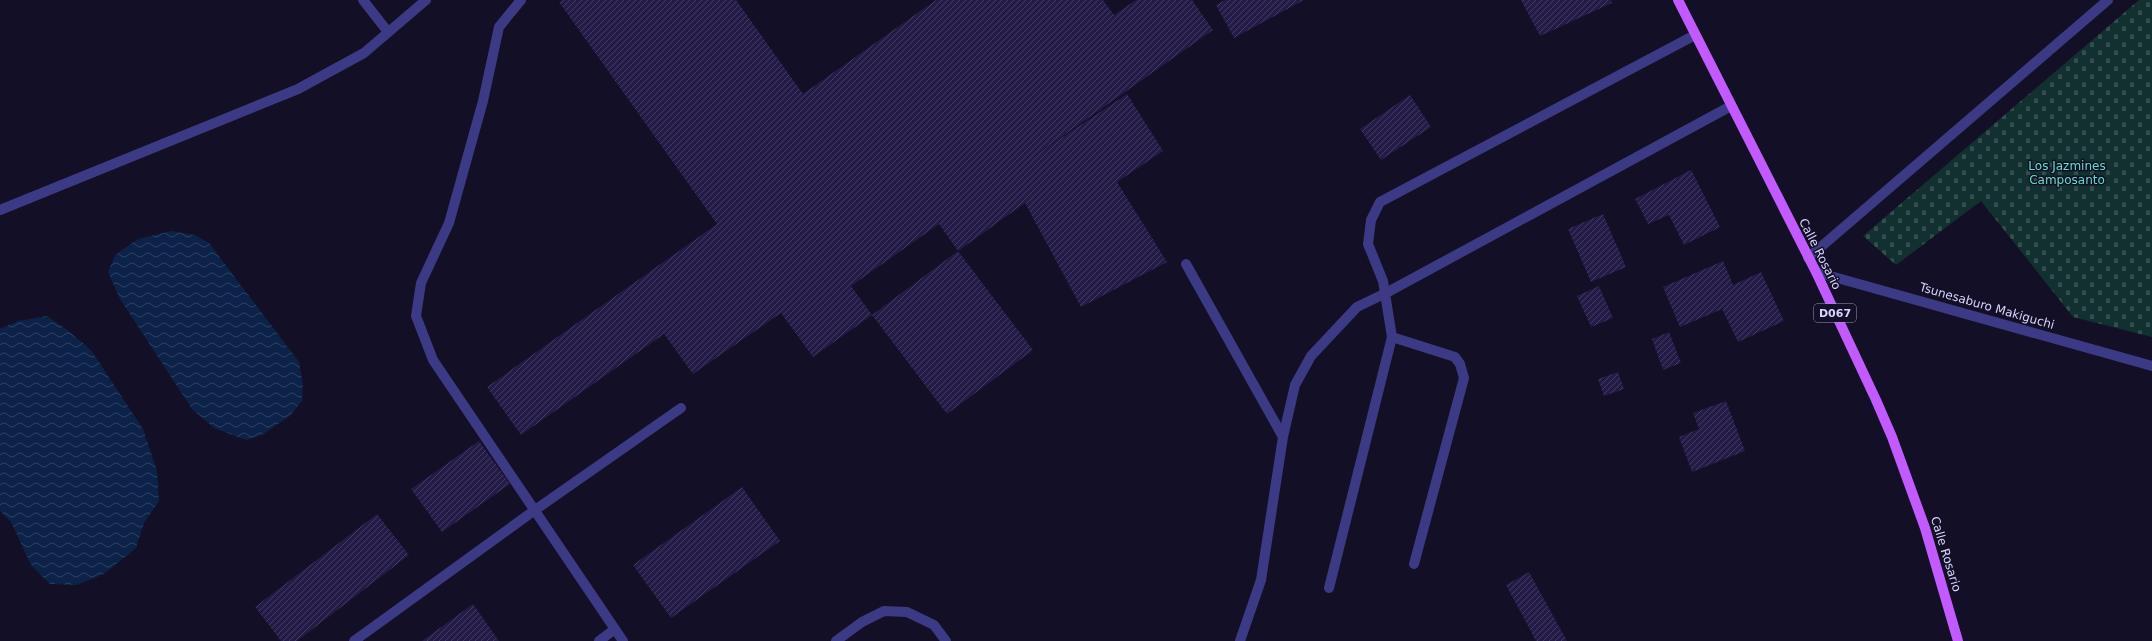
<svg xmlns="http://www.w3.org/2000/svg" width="2152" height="641" font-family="'DejaVu Sans',sans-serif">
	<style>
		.cemetery { fill: url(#cemetery-stones) }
		.water { fill: url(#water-waves) }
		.building { fill: url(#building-hatch) }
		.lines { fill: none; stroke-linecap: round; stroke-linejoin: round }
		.service { stroke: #3d3a85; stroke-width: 10 }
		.minor { stroke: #3d3a85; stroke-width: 10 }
		.tertiary { stroke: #3d3a85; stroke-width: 10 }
		.primary { stroke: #c25bff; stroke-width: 10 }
		.labels { text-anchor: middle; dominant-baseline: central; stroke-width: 3; stroke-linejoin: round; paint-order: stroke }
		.shield { fill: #130f26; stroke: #9e99be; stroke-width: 1 }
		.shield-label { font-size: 11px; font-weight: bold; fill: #d9d4ff }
		.park-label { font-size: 12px; fill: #5fe0c0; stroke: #130f26 }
		.street-label { font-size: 12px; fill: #d9d4ff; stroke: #130f26 }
	</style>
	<defs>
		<pattern id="cemetery-stones" width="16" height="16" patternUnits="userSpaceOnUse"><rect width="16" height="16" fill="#12302f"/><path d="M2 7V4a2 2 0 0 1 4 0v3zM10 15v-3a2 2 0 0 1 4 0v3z" fill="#344d4e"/></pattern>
		<pattern id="water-waves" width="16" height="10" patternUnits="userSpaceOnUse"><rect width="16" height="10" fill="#0c2248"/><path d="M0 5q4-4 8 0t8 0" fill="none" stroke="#2f4163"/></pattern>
		<pattern id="building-hatch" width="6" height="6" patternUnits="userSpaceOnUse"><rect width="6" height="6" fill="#241b47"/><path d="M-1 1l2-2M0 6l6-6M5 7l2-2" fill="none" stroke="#433b63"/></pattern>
	</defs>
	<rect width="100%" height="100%" fill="#130f26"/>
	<path class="cemetery" d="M 2139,0 L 2152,0 L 2152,337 L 2073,317 L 1981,201 L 1896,265 L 1863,236 Z"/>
	<path class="water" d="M 171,231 L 195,235 L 209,243 L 299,362 L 303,384 L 302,401 L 290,416 L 262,435 L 246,440 L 214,428 L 192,409 L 120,299 L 108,272 L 115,255 L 138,239 Z
		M 47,316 L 66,329 L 91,350 L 143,429 L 157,471 L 159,501 L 144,523 L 136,548 L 104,574 L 77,585 L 50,584 L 31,565 L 11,522 L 0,511 L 0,329 L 18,321 Z"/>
	<path class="building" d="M 562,0 L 736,0 L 803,94 L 936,0 L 1103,0 L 1114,15 L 1136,0 L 1192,0 L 1213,30 L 1033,157 L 1127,94 L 1163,151 L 1117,182 L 1167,262 L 1081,307 L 1025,203 L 958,251 L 939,224 L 851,286 L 872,315 L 813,357 L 781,313 L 693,374 L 664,334 L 521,435 L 487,387 L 717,224 L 559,2 Z
		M 1225,0 L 1304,0 L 1234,38 L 1216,5 Z
		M 1521,0 L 1611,0 L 1612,3 L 1540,36 Z
		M 1410,95 L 1431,127 L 1381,160 L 1360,129 Z
		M 1691,170 L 1720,227 L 1684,245 L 1669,215 L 1648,224 L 1635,199 Z
		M 1603,214 L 1626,267 L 1591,282 L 1568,229 Z
		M 958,251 L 1033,350 L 947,414 L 872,315 Z
		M 1723,261 L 1733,285 L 1761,272 L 1784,321 L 1738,342 L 1722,309 L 1729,306 L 1680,327 L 1663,287 Z
		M 1599,286 L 1613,318 L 1591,327 L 1577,296 Z
		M 1669,332 L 1681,363 L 1663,370 L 1652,339 Z
		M 1618,372 L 1624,389 L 1604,396 L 1598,379 Z
		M 1726,401 L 1745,451 L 1692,472 L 1679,437 L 1699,429 L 1693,413 Z
		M 479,441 L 510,484 L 442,532 L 411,489 Z
		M 742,487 L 780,541 L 671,618 L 633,565 Z
		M 377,514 L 409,555 L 297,641 L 281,641 L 255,607 Z
		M 1529,572 L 1567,641 L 1536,641 L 1506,585 Z
		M 473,604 L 499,641 L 422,641 Z"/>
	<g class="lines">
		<path class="service" d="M 363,0 L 388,32
			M 521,0 L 499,27 L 483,101 L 449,223 L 421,283 L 416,316 L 433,360 L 623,641
			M 1808,258 L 2108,0
			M 1186,264 L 1283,437
			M 1392,337 L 1455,357 L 1460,364 L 1464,378 L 1414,564
			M 1329,588 L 1392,337 L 1383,281 L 1368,244 L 1371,220 L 1380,202 L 1695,35
			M 354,641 L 535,510 L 681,408
			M 599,641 L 615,629
			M 836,641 L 862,622 L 884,611 L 907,612 L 934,625 L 946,641
			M 1240,641 L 1261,580 L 1283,437 L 1295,385 L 1311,356 L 1357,307 L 1386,293 L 1731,106"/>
		<path class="minor" d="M 0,210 L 298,89 L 364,53 L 426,0"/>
		<path class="tertiary" d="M 1816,272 L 2152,366"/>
		<path class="primary" d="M 1678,0 L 1816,272 L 1876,400 L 1892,437 L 1925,528 L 1958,641"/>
	</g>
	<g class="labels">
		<rect class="shield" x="1814" y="304" width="42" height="18" rx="3"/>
		<g class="shield-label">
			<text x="1835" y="313">D067</text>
		</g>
		<g class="park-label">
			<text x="2067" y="166">Los Jazmines<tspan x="2067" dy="14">Camposanto</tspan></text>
		</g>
		<g class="street-label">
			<text transform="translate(1820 254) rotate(63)">Calle Rosario</text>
			<text transform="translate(1987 306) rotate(16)">Tsunesaburo Makiguchi</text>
			<text transform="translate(1946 554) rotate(73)">Calle Rosario</text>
		</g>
	</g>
</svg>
